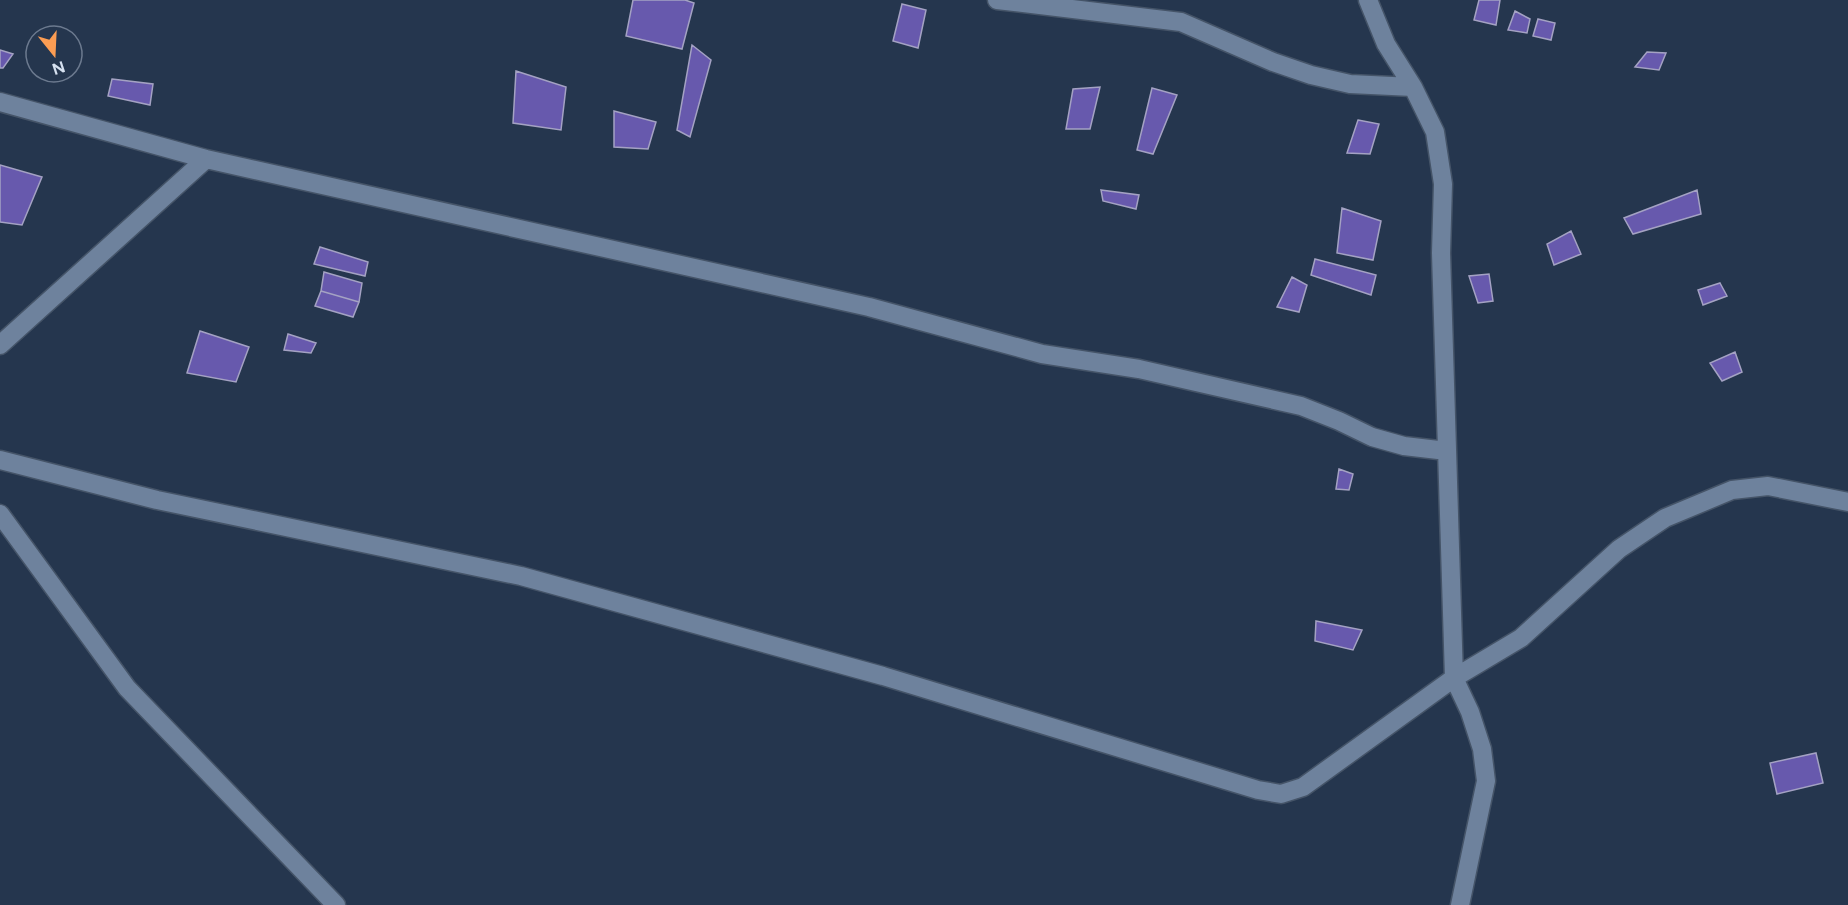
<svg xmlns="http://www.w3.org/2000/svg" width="1848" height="905" font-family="Figtree,sans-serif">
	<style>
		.building { fill: #6759ad; stroke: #a4a2c3; stroke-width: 1.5 }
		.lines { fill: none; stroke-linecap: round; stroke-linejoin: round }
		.minor-casing { stroke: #455468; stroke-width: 21 }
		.minor { stroke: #6e829d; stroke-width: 18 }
	</style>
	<rect width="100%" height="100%" fill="#25364e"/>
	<path class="building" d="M 633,0 L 685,0 L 694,3 L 682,49 L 626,36 Z
		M 1479,0 L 1500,0 L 1496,25 L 1474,20 Z
		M 902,4 L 926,10 L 918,48 L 893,41 Z
		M 1515,11 L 1530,19 L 1527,33 L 1508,30 Z
		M 1538,19 L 1555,23 L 1551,40 L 1533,36 Z
		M 692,45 L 711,60 L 690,137 L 677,130 Z
		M 0,50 L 13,54 L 3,68 L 0,68 Z
		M 1647,52 L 1666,53 L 1659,70 L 1635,67 Z
		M 516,71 L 566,87 L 561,130 L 513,123 Z
		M 112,79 L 153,84 L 150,105 L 108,96 Z
		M 1100,87 L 1090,129 L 1066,129 L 1073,89 Z
		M 1152,88 L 1177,95 L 1153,154 L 1137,150 Z
		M 614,111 L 656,122 L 648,149 L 614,147 Z
		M 1358,120 L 1379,124 L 1370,154 L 1347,153 Z
		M 0,165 L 42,177 L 22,225 L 0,222 Z
		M 1101,190 L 1139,195 L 1136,209 L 1103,201 Z
		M 1697,190 L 1701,214 L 1633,234 L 1624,218 Z
		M 1342,208 L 1381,221 L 1373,260 L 1337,253 Z
		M 1571,231 L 1581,254 L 1554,265 L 1547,244 Z
		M 320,247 L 368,262 L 365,276 L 314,264 Z
		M 1315,259 L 1376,275 L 1371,295 L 1311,275 Z
		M 324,272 L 362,283 L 359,302 L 321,291 Z
		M 1489,274 L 1493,301 L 1478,303 L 1469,276 Z
		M 1292,277 L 1307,285 L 1299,312 L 1277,307 Z
		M 1720,283 L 1727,296 L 1703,305 L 1698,290 Z
		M 321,291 L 359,302 L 353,317 L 315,306 Z
		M 200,331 L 249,347 L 236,382 L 187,373 Z
		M 288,334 L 316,343 L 311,353 L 284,350 Z
		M 1735,352 L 1742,372 L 1722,381 L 1710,363 Z
		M 1339,469 L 1353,474 L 1349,490 L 1336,489 Z
		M 1316,621 L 1362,630 L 1353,650 L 1315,641 Z
		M 1816,753 L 1823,783 L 1777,794 L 1770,763 Z"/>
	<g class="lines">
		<defs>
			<path id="minor" d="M 997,0 L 1181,22 L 1273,62 L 1311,75 L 1350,84 L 1413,87
				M 1368,0 L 1386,44 L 1413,87 L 1435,132 L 1443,184 L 1441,253 L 1454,678 L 1470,712 L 1482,749 L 1486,781 L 1460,905
				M 0,102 L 206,159 L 869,307 L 1042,354 L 1139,369 L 1301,406 L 1339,421 L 1372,437 L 1404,446 L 1447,451
				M 0,345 L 206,159
				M 0,460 L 157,500 L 521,576 L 883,676 L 1258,790 L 1281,794 L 1303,787 L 1454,678 L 1521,638 L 1619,549 L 1665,518 L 1732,490 L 1768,486 L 1848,502
				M 0,514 L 127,688 L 336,905"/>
		</defs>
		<use href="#minor" class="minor-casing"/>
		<use href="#minor" class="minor"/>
	</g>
	<g transform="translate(54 54) rotate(162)"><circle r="28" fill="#25364e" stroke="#6c7a8f" stroke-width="1.5"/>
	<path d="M0-4.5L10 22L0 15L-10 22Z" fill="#fc9d53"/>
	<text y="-9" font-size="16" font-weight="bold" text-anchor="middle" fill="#d6e1f0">N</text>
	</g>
</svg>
